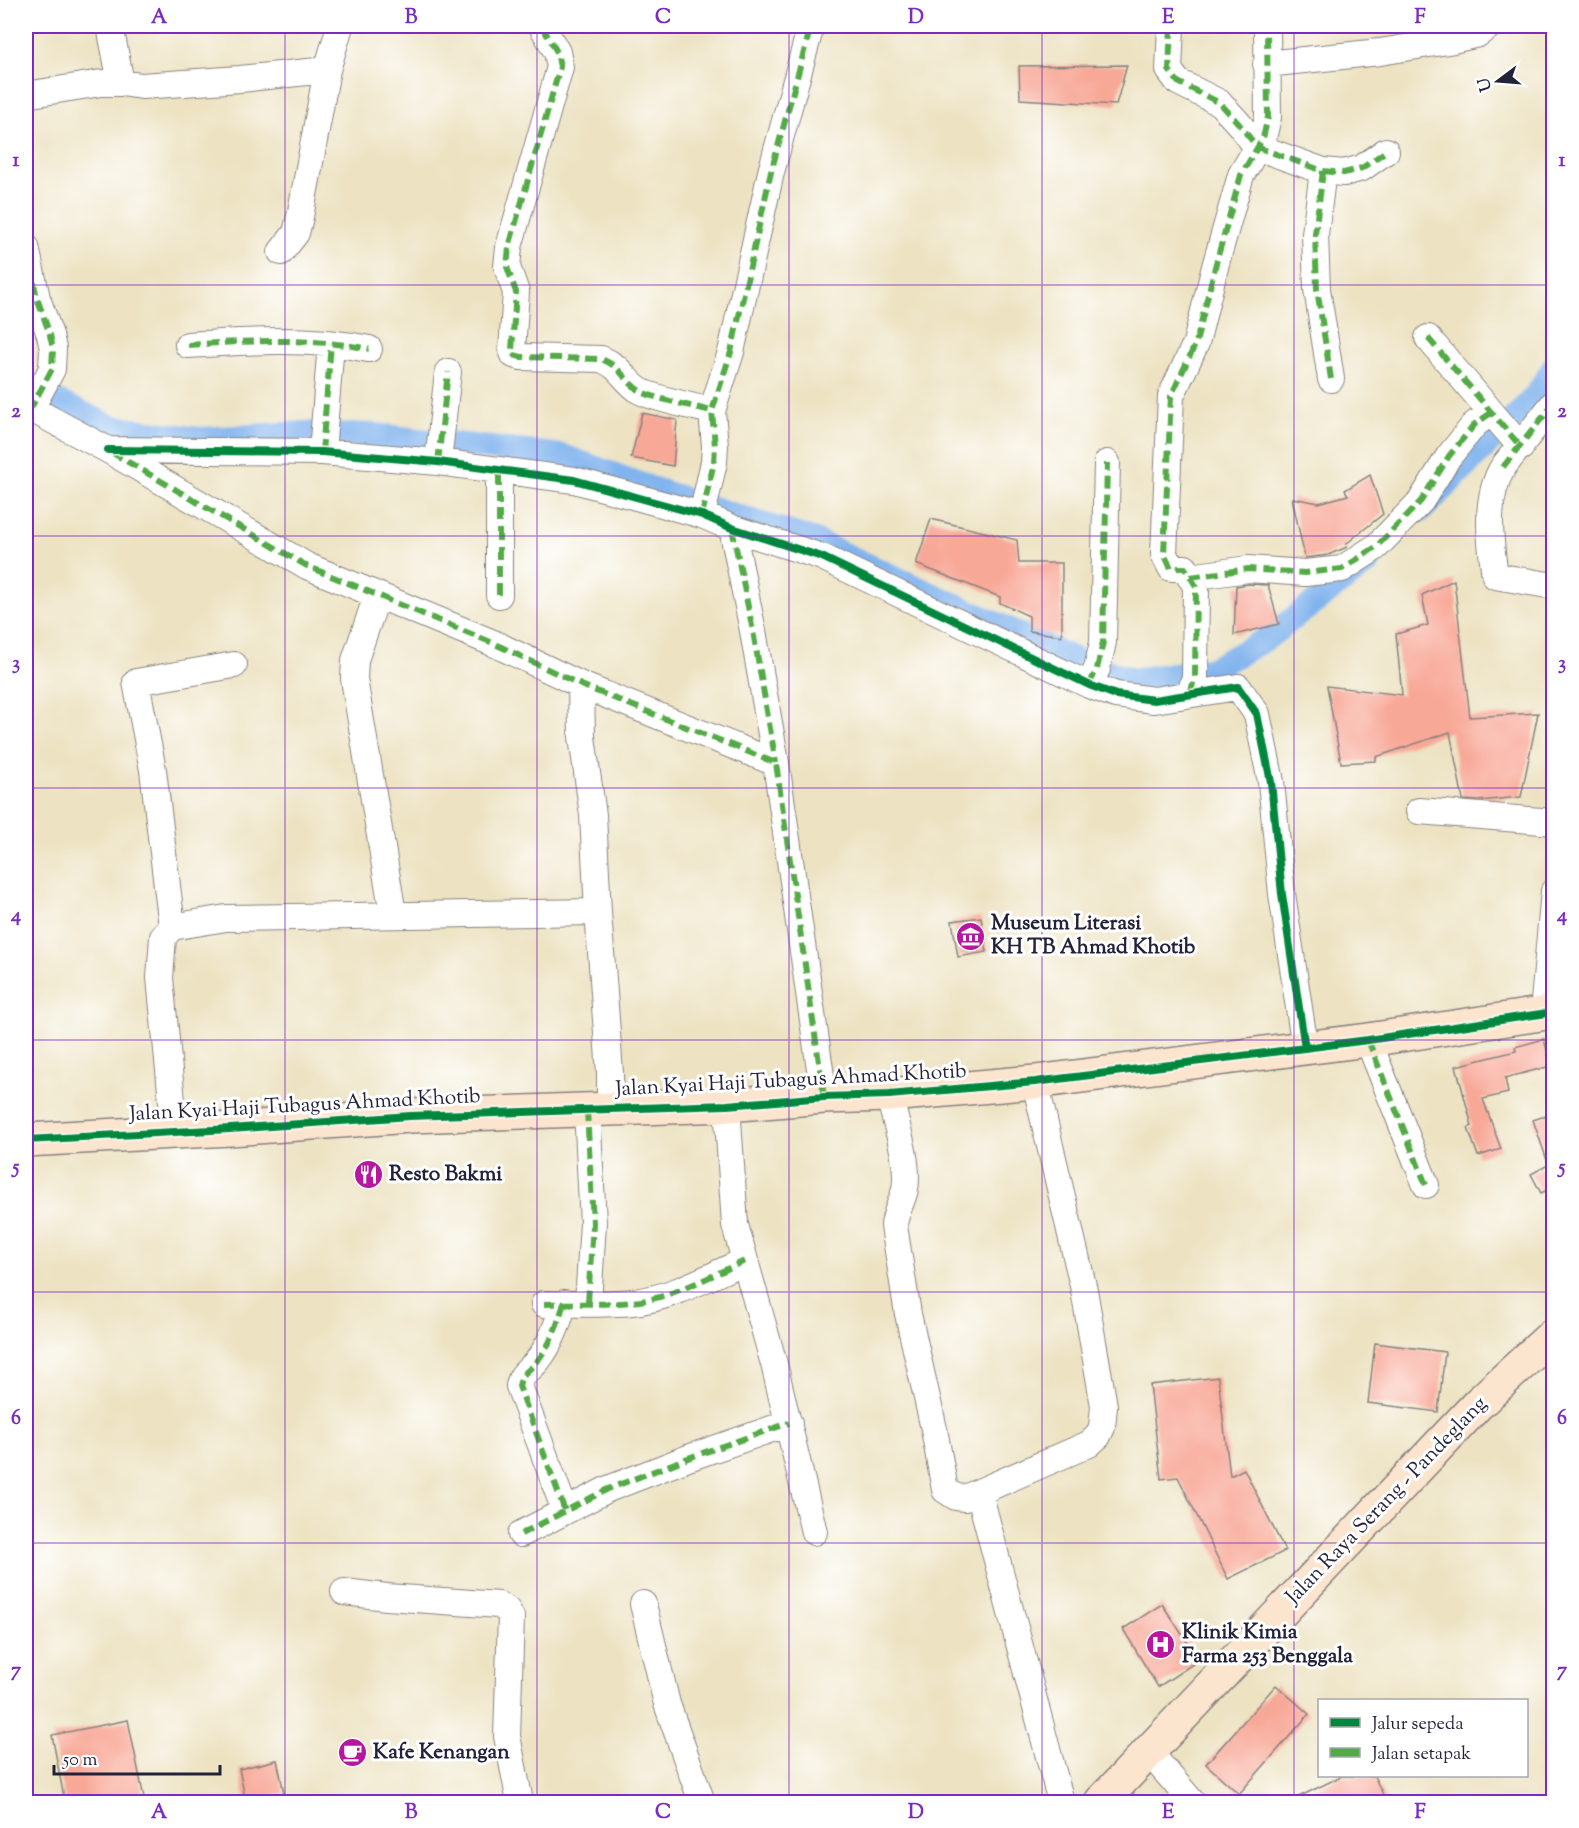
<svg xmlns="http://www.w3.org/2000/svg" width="1579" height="1828" font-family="'Sorts Mill Goudy',serif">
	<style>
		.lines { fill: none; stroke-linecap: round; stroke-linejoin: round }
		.canal { stroke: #81b4ee; stroke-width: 24 }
		.building { fill: #f8a897 }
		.street-casing { stroke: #88827f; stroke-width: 28 }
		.secondary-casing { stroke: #88827f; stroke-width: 36 }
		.street { stroke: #fff; stroke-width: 26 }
		.secondary { stroke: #fce5cf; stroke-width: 33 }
		.quiet { stroke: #53aa46; stroke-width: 6; stroke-dasharray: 12 6; stroke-linecap: butt }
		.cycleway-casing { stroke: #fff; stroke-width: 11 }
		.cycleway { stroke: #00873e; stroke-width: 8 }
		.grid { fill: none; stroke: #7b2cbf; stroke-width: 1.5; stroke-opacity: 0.55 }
		.labels { text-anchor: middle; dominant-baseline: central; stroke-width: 6; stroke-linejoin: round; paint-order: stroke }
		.poi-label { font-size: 21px; font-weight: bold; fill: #22223b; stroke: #fff; text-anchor: start }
		.street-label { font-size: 21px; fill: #22223b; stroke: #fff }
		.neatline { fill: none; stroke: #7b2cbf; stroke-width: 2 }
		.grid-label { font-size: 20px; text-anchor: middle; font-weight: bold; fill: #7b2cbf }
	</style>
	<rect width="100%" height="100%" fill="#fff"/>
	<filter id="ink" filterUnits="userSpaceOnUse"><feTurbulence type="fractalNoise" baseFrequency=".0167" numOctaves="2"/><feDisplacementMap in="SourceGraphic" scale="12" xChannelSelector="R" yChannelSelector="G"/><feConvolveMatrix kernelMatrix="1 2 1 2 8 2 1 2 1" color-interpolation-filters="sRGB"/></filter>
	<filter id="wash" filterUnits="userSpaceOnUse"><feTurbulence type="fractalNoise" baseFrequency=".008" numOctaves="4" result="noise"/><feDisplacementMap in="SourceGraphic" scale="24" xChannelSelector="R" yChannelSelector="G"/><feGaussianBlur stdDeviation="1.35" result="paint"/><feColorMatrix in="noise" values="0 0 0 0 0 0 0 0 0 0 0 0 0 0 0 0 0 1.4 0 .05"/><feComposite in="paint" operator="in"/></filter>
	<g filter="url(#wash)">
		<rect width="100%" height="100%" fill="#ede3c3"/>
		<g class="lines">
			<path class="canal" d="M 26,387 L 112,427 L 199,439 L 304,433 L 375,435 L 563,456 L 651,488 L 815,541 L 1076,660 L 1132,680 L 1214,668 L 1266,639 L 1369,562
				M 1422,510 L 1522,410 L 1537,394 L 1554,367"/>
		</g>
		<g id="blocks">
			<path class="building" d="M 1127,65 L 1116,105 L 1020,99 L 1019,66 Z
				M 642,413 L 677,420 L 673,466 L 631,458 Z
				M 1370,475 L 1383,514 L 1346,544 L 1347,547 L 1328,555 L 1305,558 L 1292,498 L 1319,503 L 1348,495 L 1345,490 Z
				M 931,519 L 1017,540 L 1019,563 L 1062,563 L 1062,636 L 1029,631 L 1029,616 L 1000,603 L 1000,597 L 916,564 Z
				M 1454,580 L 1470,717 L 1538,713 L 1521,797 L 1478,801 L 1463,800 L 1450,732 L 1376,757 L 1376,761 L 1341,763 L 1327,686 L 1402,695 L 1396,634 L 1428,625 L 1422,595 Z
				M 1249,584 L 1268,585 L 1279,624 L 1234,635 L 1236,586 Z
				M 981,917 L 987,952 L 958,957 L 952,921 Z
				M 1544,1039 L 1551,1066 L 1505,1078 L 1508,1093 L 1483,1099 L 1501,1149 L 1478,1156 L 1468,1128 L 1472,1126 L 1456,1066 L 1516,1051 L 1515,1047 Z
				M 1554,1113 L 1554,1172 L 1551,1172 L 1554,1176 L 1554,1187 L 1541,1193 L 1531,1174 L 1548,1165 L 1550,1169 L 1533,1120 Z
				M 1375,1343 L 1445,1352 L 1438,1412 L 1368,1403 Z
				M 1218,1377 L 1230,1476 L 1244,1469 L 1285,1551 L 1228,1579 L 1178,1477 L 1161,1479 L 1150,1385 Z
				M 1162,1604 L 1199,1660 L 1158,1687 L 1123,1629 Z
				M 1276,1685 L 1309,1714 L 1239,1794 L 1206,1764 Z
				M 128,1720 L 145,1803 L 65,1803 L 52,1735 Z
				M 277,1760 L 284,1793 L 246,1802 L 239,1769 Z
				M 1342,1776 L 1374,1776 L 1387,1803 L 1286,1803 Z"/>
		</g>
	</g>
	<g filter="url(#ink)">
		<use href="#blocks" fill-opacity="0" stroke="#88827f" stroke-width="1.5"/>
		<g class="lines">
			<defs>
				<path id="street" d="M 110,26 L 121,83
					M 542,26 L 557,52 L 560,67 L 509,247 L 507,267 L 516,292 L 512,350 L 514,355 L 521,357 L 601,359 C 622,367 623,380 640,391 C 652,398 695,407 712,411
					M 1171,26 L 1169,70 L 1178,82 L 1220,103 L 1239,124 L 1257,147 L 1323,171 L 1344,173 L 1362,168 L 1386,151
					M 1266,64 L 1380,52 L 1448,41 L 1478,34 L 1489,26
					M 32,94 L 101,83 L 121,83 L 142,86 L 240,79 L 327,70
					M 1323,171 L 1315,234 L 1317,289 L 1331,379
					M 26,247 L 37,298 L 50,335 L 53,349 L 52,369 L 31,408
					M 281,252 L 296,233 L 300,217 L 327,70 L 340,26
					M 1428,338 L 1521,447
					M 188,345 C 248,341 310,337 369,349
					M 1554,403 L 1503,467 C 1484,499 1490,540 1495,576 L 1554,586
					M 26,406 L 108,450 L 307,566 L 493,643 L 581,685 L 776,763 L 824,1097
					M 108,450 L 322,452 L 438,462 L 574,480 L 702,515 L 732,528 L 822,557 L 1089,685 L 1116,695 L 1154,700 L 1238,687 L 1257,714 L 1271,782 L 1282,894 L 1305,1048
					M 322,452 L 331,344
					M 438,462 L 448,372
					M 702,515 L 714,462 L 715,446 L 712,411 L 731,352 L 771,172 L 811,26
					M 732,528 L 753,631 L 776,763
					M 1190,577 L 1248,569 L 1305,573 L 1342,569 L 1376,547 L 1421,501 L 1449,456 L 1475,424 L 1491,413
					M 499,595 L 499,470
					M 377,596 L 355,660 L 354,679 L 393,914
					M 581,685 L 582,737 L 593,815 L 598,912
					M 1089,685 L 1097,669 L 1103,642 L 1107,463
					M 1190,694 L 1195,677 L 1196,586 L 1185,568 L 1171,568 L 1164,554 L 1171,396 L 1196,343 L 1216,263 L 1241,175 L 1263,138 L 1268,117 L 1267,26
					M 1419,811 L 1554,822
					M 172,927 L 153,770 L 136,682 L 234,665
					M 1543,1013 L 1554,891
					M 1368,1040 L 1426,1185
					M 889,1095 C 895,1122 910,1162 905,1189 C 902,1203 895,1212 894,1226 L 908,1314 L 934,1429 L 945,1490 L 956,1497 L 965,1498 L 1089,1444 L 1098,1436 L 1102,1427 L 1104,1406 L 1084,1290 L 1035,1082
					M 727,1105 L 735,1225 L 774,1364 L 814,1532
					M 587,1110 L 593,1223 L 588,1303
					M 175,1132 L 160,978 L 163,937 L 172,927 L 226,918 L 598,912 L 610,1073 L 610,1110
					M 564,1303 C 558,1323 551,1344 538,1360 C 529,1372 522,1371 519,1386 L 565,1511
					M 544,1304 C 573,1303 603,1305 632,1302 C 671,1299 709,1276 745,1261
					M 979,1492 L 1061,1802
					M 521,1534 L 608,1489 L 688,1458 L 789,1423
					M 344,1592 L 387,1597 L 499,1605 L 507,1610 L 511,1617 L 507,1736 L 520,1802
					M 643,1604 L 667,1704 L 702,1802
					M 1148,1751 L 1192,1802"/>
				<path id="secondary" d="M 26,1140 L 230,1129 L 410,1116 L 727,1105 L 824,1097 L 889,1095 L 1035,1082 L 1368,1040 L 1554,1012
					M 1101,1802 L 1478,1404 L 1554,1334"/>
			</defs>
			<use href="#street" class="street-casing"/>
			<use href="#secondary" class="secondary-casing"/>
			<use href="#street" class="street"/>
			<use href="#secondary" class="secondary"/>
			<path class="quiet" d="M 542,26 L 557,52 L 560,67 L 509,247 L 507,267 L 516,292 L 512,350 L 514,355 L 521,357 L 601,359 C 622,367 623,380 640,391 C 652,398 695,407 712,411
				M 1171,26 L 1169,70 L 1178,82 L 1220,103 L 1239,124 L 1257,147 L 1323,171 L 1344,173 L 1362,168 L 1386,151
				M 1323,171 L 1315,234 L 1317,289 L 1331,379
				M 26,247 L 37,298 L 50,335 L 53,349 L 52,369 L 31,408
				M 1428,338 L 1521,447
				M 188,345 C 248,341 310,337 369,349
				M 111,452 L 307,566 L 493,643 L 581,685 L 776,763 L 824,1097
				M 322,452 L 331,344
				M 438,462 L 448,372
				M 1503,467 L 1554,403
				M 702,515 L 714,462 L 715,446 L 712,411 L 731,352 L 771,172 L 811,26
				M 732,528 L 753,631 L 776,763
				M 1190,577 L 1248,569 L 1305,573 L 1342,569 L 1376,547 L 1421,501 L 1449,456 L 1475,424 L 1491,413
				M 499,595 L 499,470
				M 1089,685 L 1097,669 L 1103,642 L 1107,463
				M 1190,694 L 1195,677 L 1196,586 L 1185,568 L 1171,568 L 1164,554 L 1171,396 L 1196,343 L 1216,263 L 1241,175 L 1263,138 L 1268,117 L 1267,26
				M 1368,1040 L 1426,1185
				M 587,1110 L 593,1223 L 588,1303
				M 564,1303 C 558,1323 551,1344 538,1360 C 529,1372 522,1371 519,1386 L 565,1511
				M 544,1304 C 573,1303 603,1305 632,1302 C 671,1299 709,1276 745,1261
				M 521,1534 L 608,1489 L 688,1458 L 789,1423"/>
			<defs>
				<path id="cycleway" d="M 108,450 L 322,452 L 438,462 L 574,480 L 702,515 L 732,528 L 822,557 L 1089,685 L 1116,695 L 1154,700 L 1238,687 L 1257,714 L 1271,782 L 1282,894 L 1305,1048
					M 26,1140 L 230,1129 L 410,1116 L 727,1105 L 824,1097 L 889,1095 L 1035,1082 L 1368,1040 L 1554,1012"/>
			</defs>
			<use href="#cycleway" class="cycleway-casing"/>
			<use href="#cycleway" class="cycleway"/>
		</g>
	</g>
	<path class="grid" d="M 285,26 L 285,1802M 537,26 L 537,1802M 789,26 L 789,1802M 1042,26 L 1042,1802M 1294,26 L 1294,1802M 26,285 L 1554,285M 26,536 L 1554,536M 26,788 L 1554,788M 26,1040 L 1554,1040M 26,1292 L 1554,1292M 26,1543 L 1554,1543"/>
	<defs>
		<symbol id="museum-disc" viewBox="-11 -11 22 22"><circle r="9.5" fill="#b5179e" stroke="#fff"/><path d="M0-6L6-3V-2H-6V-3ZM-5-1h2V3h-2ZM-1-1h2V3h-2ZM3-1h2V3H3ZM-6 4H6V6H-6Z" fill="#fff"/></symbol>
		<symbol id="restaurant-disc" viewBox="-11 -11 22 22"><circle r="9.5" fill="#b5179e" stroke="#fff"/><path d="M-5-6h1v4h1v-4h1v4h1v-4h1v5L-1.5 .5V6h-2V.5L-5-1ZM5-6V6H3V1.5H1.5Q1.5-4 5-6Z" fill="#fff"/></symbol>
		<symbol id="hospital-disc" viewBox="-11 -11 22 22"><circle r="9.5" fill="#b5179e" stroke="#fff"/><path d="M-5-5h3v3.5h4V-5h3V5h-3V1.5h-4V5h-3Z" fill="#fff"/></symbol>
		<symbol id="cafe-disc" viewBox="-11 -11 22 22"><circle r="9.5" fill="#b5179e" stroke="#fff"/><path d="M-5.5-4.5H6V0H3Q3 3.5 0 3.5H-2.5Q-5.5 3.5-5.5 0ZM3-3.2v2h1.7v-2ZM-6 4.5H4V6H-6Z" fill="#fff"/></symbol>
	</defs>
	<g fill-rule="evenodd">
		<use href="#museum-disc" x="954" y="920" width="33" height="33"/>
		<use href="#restaurant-disc" x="352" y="1158" width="33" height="33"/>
		<use href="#hospital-disc" x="1144" y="1628" width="33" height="33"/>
		<use href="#cafe-disc" x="336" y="1736" width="33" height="33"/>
	</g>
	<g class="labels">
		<g class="poi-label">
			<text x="991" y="924">Museum Literasi<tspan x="991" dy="24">KH TB Ahmad Khotib</tspan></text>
			<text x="389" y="1175">Resto Bakmi</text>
			<text x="1182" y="1633">Klinik Kimia<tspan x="1182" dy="24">Farma 253 Benggala</tspan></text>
			<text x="373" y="1753">Kafe Kenangan</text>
		</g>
		<g class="street-label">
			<text transform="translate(791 1081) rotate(-3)">Jalan Kyai Haji Tubagus Ahmad Khotib</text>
			<text transform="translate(305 1106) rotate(-3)">Jalan Kyai Haji Tubagus Ahmad Khotib</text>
			<text transform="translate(1387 1501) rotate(-46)">Jalan Raya Serang - Pandeglang</text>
		</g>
	</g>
	<rect width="1579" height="1828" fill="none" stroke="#fff" stroke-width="66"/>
	<rect x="1318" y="1699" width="210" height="78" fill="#ffffff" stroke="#a7a7b1" stroke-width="1.5"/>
	<rect x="1330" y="1718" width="30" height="9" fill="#00873e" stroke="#a7a7b1" stroke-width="1.5"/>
	<text x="1372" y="1729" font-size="18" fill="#22223b">Jalur sepeda</text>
	<rect x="1330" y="1748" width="30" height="9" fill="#53aa46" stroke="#a7a7b1" stroke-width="1.5"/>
	<text x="1372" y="1759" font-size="18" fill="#22223b">Jalan setapak</text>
	<g transform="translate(1498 81) rotate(254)" stroke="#ffffff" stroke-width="4.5" paint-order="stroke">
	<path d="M0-4.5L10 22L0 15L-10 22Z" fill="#22223b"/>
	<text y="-9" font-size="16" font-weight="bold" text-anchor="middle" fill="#22223b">U</text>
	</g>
	<path d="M54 1765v9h166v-9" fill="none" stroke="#22223b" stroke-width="3"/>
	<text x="63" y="1765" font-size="18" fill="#22223b" stroke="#ffffff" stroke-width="4.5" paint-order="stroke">50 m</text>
	<rect x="33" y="33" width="1513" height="1762" class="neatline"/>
	<g class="grid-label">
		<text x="159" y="23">A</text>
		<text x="411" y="23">B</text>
		<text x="663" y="23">C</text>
		<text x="916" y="23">D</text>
		<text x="1168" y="23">E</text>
		<text x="1420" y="23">F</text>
		<text x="16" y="166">1</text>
		<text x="1562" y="166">1</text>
		<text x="16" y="417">2</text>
		<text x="1562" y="417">2</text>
		<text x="16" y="669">3</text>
		<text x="1562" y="669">3</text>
		<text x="16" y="921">4</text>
		<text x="1562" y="921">4</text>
		<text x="16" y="1173">5</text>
		<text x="1562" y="1173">5</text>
		<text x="16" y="1424">6</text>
		<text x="1562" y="1424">6</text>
		<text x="16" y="1676">7</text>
		<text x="1562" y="1676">7</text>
		<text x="159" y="1818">A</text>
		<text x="411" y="1818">B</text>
		<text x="663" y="1818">C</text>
		<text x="916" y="1818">D</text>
		<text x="1168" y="1818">E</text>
		<text x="1420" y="1818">F</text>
	</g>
</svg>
